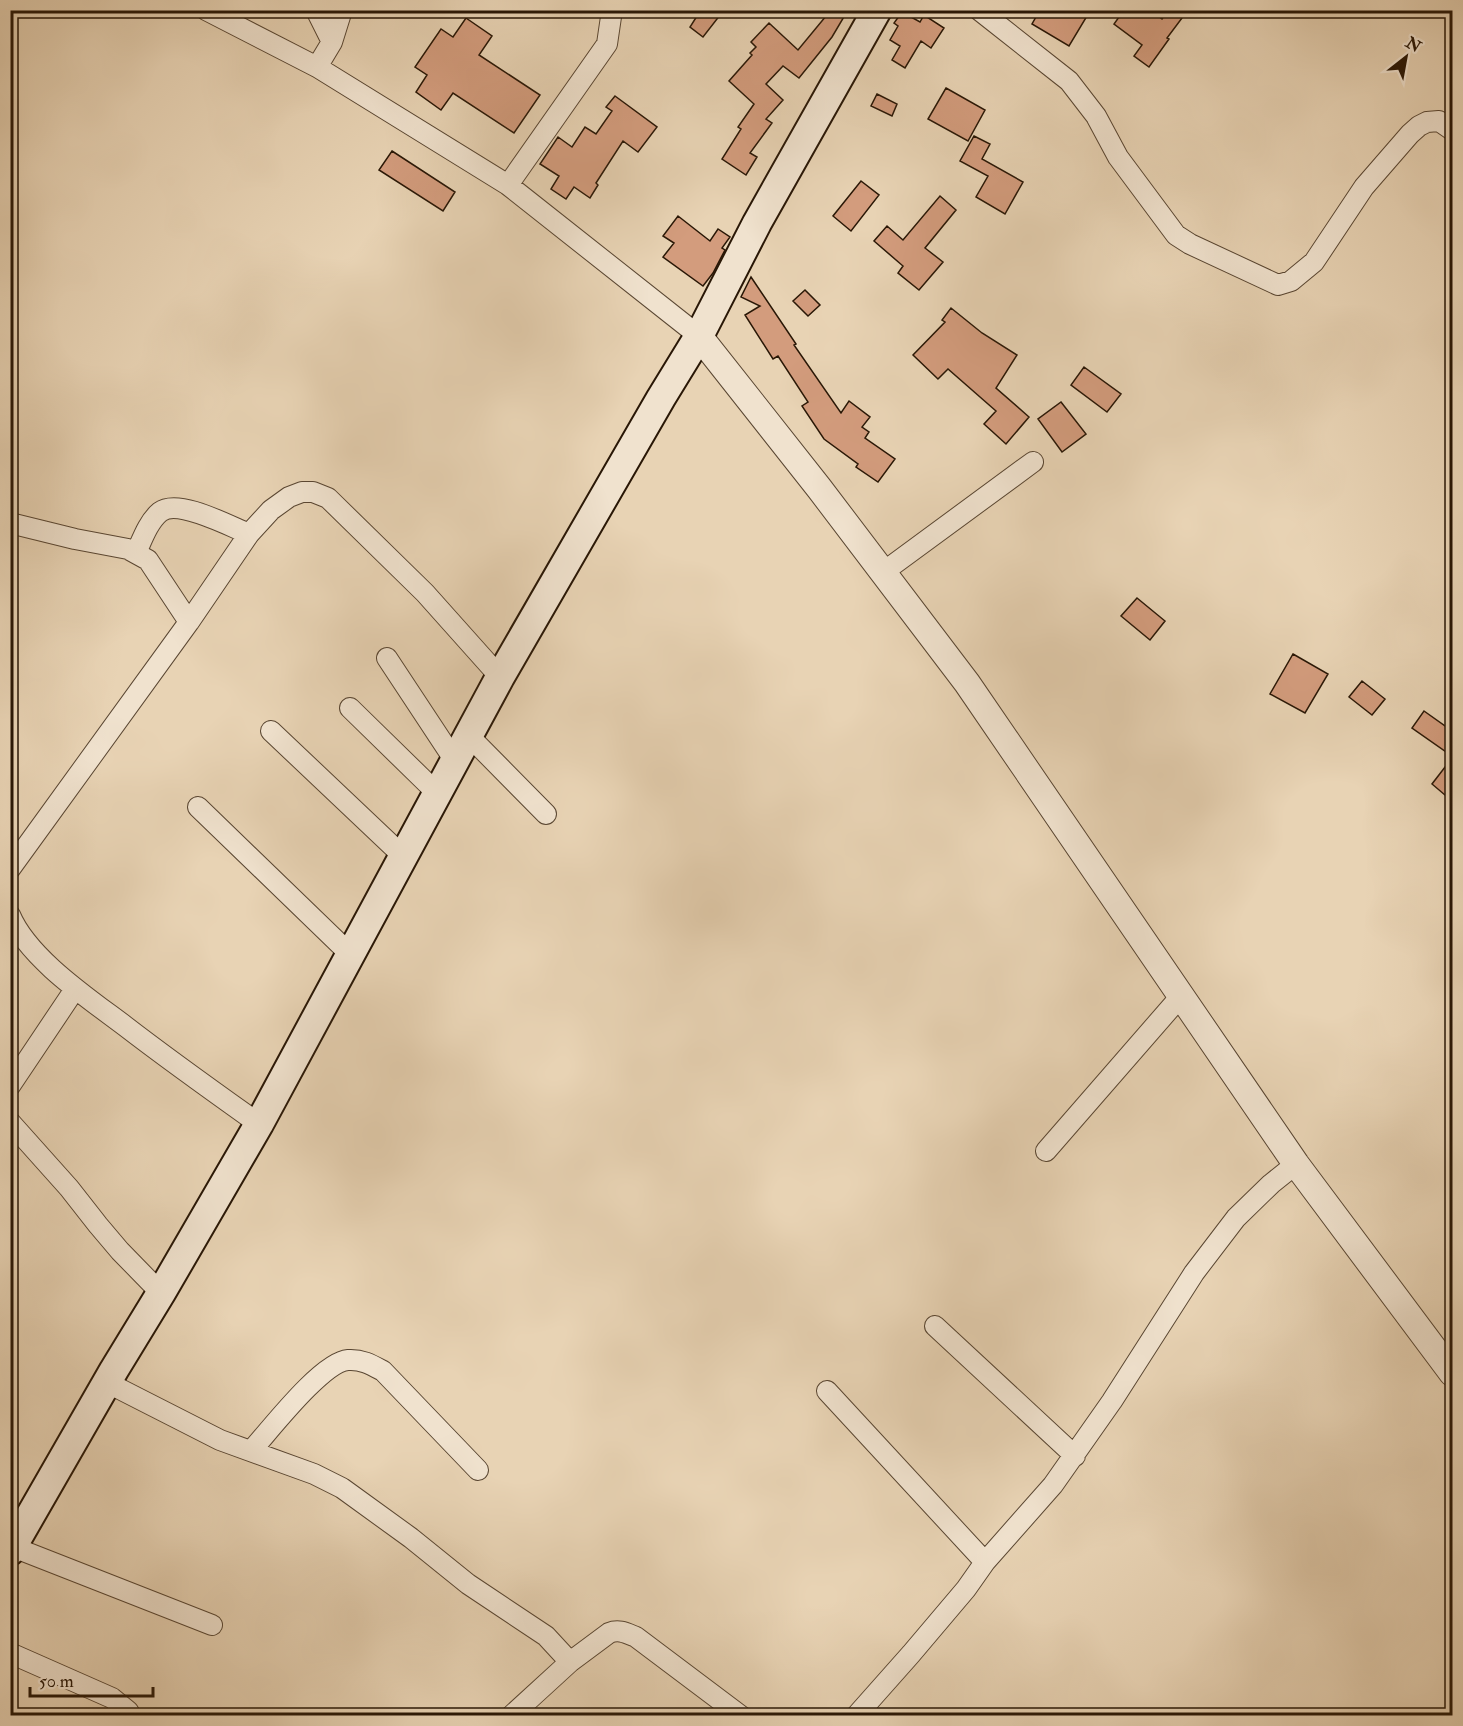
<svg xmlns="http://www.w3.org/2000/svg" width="1463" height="1726" font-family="'IM FELL Double Pica',serif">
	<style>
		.building { fill: #d39c7d; stroke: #291706; stroke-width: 1.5 }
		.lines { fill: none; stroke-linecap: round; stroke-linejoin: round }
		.minor-casing { stroke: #594632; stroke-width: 22 }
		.tertiary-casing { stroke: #594632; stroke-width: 28 }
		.secondary-casing { stroke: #291706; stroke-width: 32 }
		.minor { stroke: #f0e2ce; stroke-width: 20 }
		.tertiary { stroke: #f0e2ce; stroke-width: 26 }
		.secondary { stroke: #f0e2ce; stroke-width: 28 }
	</style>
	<rect width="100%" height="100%" fill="#e8d3b4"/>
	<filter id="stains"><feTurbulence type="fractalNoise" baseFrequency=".00333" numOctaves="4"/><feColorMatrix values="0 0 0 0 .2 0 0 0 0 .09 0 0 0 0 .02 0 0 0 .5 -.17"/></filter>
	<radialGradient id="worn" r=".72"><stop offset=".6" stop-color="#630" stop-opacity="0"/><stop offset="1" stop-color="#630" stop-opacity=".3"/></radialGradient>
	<path class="building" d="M 703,10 L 724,10 L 703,37 L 690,27 L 697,16 L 698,17 Z
		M 831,10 L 848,10 L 832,37 L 799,78 L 783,66 L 766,84 L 783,100 L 766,119 L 772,123 L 750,153 L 757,157 L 746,175 L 722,159 L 741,129 L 738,127 L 754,104 L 729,81 L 752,55 L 750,53 L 756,47 L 751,42 L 769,23 L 798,50 Z
		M 1040,10 L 1077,10 L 1087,16 L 1069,46 L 1032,24 Z
		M 1124,10 L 1150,10 L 1162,19 L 1168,10 L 1188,10 L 1167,38 L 1169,39 L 1149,67 L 1134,56 L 1142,45 L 1114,24 Z
		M 902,12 L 920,22 L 924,15 L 944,28 L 931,48 L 921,41 L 905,68 L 892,60 L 900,46 L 890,40 L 898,26 L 894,23 Z
		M 466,18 L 492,36 L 479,55 L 540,95 L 514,133 L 453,93 L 441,110 L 416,92 L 427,75 L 415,67 L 441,29 L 453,37 Z
		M 946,88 L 985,110 L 968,141 L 928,119 Z
		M 877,94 L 897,104 L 892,116 L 871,106 Z
		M 615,96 L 657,127 L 638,152 L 623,141 L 596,183 L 598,185 L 590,198 L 574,187 L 566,199 L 551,189 L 559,176 L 540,164 L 558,137 L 572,147 L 585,127 L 596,134 L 612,111 L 606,107 Z
		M 974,136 L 990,144 L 982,159 L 1023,182 L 1005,214 L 976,197 L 988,176 L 960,161 Z
		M 392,151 L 455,192 L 443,211 L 379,170 Z
		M 861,181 L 879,195 L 851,231 L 833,216 Z
		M 940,196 L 956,210 L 925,248 L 943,262 L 919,290 L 898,273 L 903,266 L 874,241 L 887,226 L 903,240 Z
		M 678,216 L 710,241 L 718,229 L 730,237 L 722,248 L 725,250 L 713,273 L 703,286 L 663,257 L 674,243 L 663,236 Z
		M 751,277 L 796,344 L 794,345 L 841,413 L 849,401 L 870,417 L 862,427 L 869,432 L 865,438 L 895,459 L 878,482 L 856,467 L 858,464 L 824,439 L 802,406 L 808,402 L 778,356 L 773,359 L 745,315 L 760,306 L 741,297 Z
		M 805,290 L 820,305 L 808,316 L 793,301 Z
		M 951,308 L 982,333 L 1017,355 L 996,388 L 1029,417 L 1006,444 L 984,424 L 996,411 L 948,369 L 938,379 L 913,355 L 945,322 L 942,320 Z
		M 1084,367 L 1121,394 L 1107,412 L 1071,385 Z
		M 1061,402 L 1086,434 L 1062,452 L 1038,419 Z
		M 1137,598 L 1165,621 L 1150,640 L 1121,616 Z
		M 1293,654 L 1328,674 L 1305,713 L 1270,694 Z
		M 1362,681 L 1385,699 L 1372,715 L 1349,697 Z
		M 1424,711 L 1452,731 L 1452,756 L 1412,728 Z
		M 1452,758 L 1452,801 L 1432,784 Z"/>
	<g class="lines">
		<defs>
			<path id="minor" d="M 206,10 L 317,67 L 508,185 L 699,336
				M 316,10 L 332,42
				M 979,10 L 1069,81 L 1096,116 L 1118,157 L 1176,235 L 1190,244 L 1278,285 L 1291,281 L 1314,262 L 1364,187 L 1410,134 L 1419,126 L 1427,122 L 1439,121 L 1452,130
				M 317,67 L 332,42 L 342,10
				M 508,185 L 607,44 L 612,10
				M 10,523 L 75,539 L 128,549 L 148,560 L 189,622
				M 136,553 C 142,540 148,522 160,512 C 178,498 229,526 249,534
				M 882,573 L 1033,462
				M 387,658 L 455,761
				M 350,708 L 437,793
				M 271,731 L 404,857
				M 469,736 L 546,814
				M 198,807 L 350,954
				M 10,869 L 189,622 L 249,534 L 271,510 L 289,497 L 302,492 L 313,492 L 328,498 L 425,593 L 500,677
				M 10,915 C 28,958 88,998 125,1026 C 169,1060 214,1092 259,1124
				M 10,1086 L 75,989
				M 10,1122 L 69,1188 L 98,1225 L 120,1251 L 161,1293
				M 1046,1151 L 1180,997
				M 935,1326 L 1075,1456
				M 108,1383 L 220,1440 L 314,1474 L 342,1488 L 411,1538 L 468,1584 L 546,1636 L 570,1662 L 511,1716
				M 827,1391 L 985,1562
				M 251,1451 C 270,1430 322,1362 348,1360 C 362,1359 372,1365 383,1371 L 478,1470
				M 13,1547 L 212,1625
				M 10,1653 L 112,1698 L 128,1711 L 131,1716
				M 570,1662 L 609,1633 C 619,1629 626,1633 636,1637 L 741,1716
				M 856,1716 L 911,1654 L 966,1589 L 985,1562 L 1053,1485 L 1112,1401 L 1194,1273 L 1236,1218 L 1271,1184 L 1296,1164"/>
			<path id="tertiary" d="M 699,336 L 819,488 L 967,683 L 1296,1164 L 1452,1373"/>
			<path id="secondary" d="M 10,1551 L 114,1370 L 161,1293 L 259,1124 L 500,677 L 661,398 L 699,336 L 757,223 L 877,10"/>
		</defs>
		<use href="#minor" class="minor-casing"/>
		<use href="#tertiary" class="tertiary-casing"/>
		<use href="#secondary" class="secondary-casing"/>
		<use href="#minor" class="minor"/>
		<use href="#tertiary" class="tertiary"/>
		<use href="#secondary" class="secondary"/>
	</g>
	<rect width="1463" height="1726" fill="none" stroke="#e8d3b4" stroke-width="36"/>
	<rect x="12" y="12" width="1439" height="1702" fill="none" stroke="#291706" stroke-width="3"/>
	<rect x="18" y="18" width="1427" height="1690" fill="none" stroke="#291706" stroke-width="1.5"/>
	<g transform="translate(1406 57) rotate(31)" stroke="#f0e2ce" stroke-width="4.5" paint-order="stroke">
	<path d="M0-4.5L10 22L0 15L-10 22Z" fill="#291706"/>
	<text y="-9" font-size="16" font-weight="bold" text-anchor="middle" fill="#291706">N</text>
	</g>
	<path d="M30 1687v9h123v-9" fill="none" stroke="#291706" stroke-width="3"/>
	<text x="39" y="1687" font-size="18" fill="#291706" stroke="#f0e2ce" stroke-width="4.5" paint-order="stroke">50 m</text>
	<rect width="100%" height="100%" filter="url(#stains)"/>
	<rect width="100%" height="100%" fill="url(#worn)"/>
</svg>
